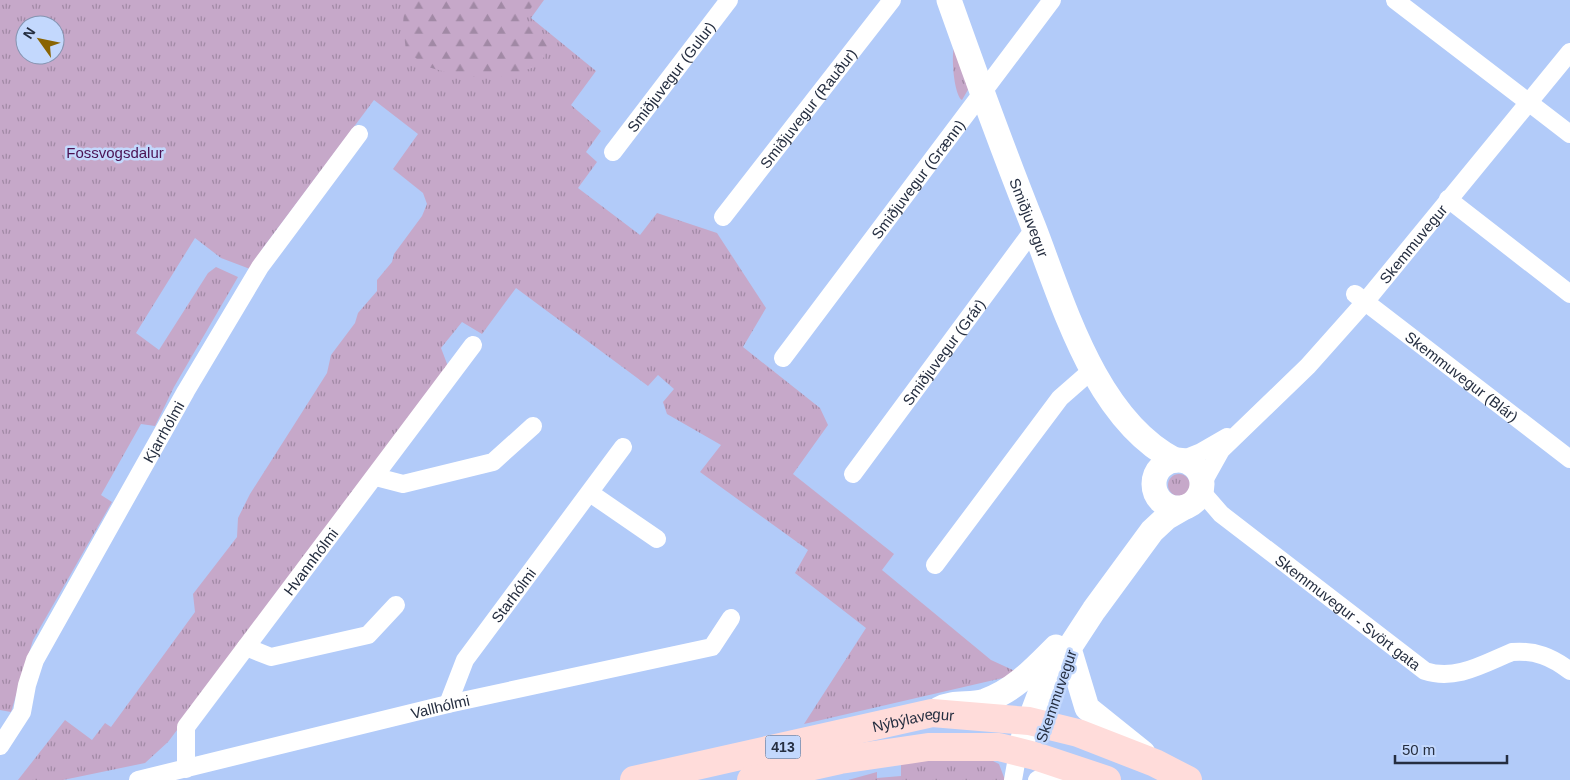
<svg xmlns="http://www.w3.org/2000/svg" width="1570" height="780" font-family="Arial,sans-serif">
	<style>
		.grass { fill: url(#grass-tufts); fill-rule: evenodd }
		.forest { fill: url(#forest-firs) }
		.lines { fill: none; stroke-linecap: round; stroke-linejoin: round }
		.street { stroke: #fff; stroke-width: 18 }
		.secondary { stroke: #fff; stroke-width: 25 }
		.primary { stroke: #ffdcda; stroke-width: 28 }
		.labels { text-anchor: middle; dominant-baseline: central; stroke-width: 5; stroke-linejoin: round; paint-order: stroke }
		.shield { fill: #c3d8fd; stroke: #546179; stroke-width: 1 }
		.shield-label { font-size: 14px; font-weight: bold; fill: #252e40 }
		.street-label { font-size: 15px; fill: #252e40; stroke: #c3d8fd }
		.park-label { font-size: 15px; fill: #4a1152; stroke: #c3d8fd }
	</style>
	<defs>
		<pattern id="grass-tufts" width="24" height="20" patternUnits="userSpaceOnUse" patternTransform="scale(1.25)"><rect width="24" height="20" fill="#c6a8c9"/><path d="M3 7l-1-3M5 7V3M7 7l1-3M15 17l-1-3M17 17v-4M19 17l1-3" fill="none" stroke="#a189a5"/></pattern>
		<pattern id="forest-firs" width="22" height="20" patternUnits="userSpaceOnUse" patternTransform="scale(1.25)"><rect width="22" height="20" fill="#c6a8c9"/><path d="M5 1l3.5 6h-7zM16 11l3.5 6h-7z" fill="#a189a5"/></pattern>
	</defs>
	<rect width="100%" height="100%" fill="#b2cbf9"/>
	<path class="grass" d="M 0,0 L 544,0 L 531,18 L 596,71 L 571,105 L 601,131 L 586,152 L 597,162 L 578,188 L 640,235 L 657,213 L 717,233 L 766,308 L 743,347 L 820,408 L 828,425 L 793,474 L 894,554 L 882,570 L 991,660 L 1015,671 L 1007,677 L 804,724 L 866,628 L 795,573 L 808,550 L 700,472 L 721,445 L 667,414 L 663,402 L 674,389 L 658,375 L 648,386 L 516,288 L 482,334 L 462,322 L 441,348 L 449,369 L 168,742 L 145,763 L 63,780 L 18,780 L 65,720 L 92,740 L 105,723 L 111,727 L 195,612 L 193,594 L 237,537 L 238,518 L 250,494 L 327,373 L 331,355 L 355,323 L 358,313 L 377,291 L 377,280 L 392,262 L 394,254 L 422,216 L 427,204 L 423,193 L 393,169 L 418,134 L 374,100 L 263,248 L 250,269 L 221,258 L 195,238 L 136,333 L 159,350 L 208,273 L 216,267 L 238,277 L 174,387 L 155,426 L 141,424 L 101,495 L 112,502 L 33,640 L 11,712 L 0,710 ZM 25,25 L 55,25 L 55,55 L 25,55 Z
		M 954,47 L 969,88 L 962,100 C 954,95 951,57 954,47 Z
		M1168 485a11 11 0 1 1 22 0a11 11 0 1 1-22 0Z
		M 919,758 L 993,761 L 999,764 L 1005,780 L 848,780 L 877,772 L 877,778 L 901,776 L 901,763 Z"/>
	<path class="forest" d="M 405,0 L 537,0 L 522,20 L 550,44 L 540,65 L 509,76 L 463,77 L 428,67 L 406,51 L 403,24 Z"/>
	<g class="lines">
		<g class="street">
			<path d="M 1395,0 L 1570,134"/>
			<path id="s1" d="M 613,152 L 729,0"/>
			<path d="M 1448,199 L 1570,294"/>
			<path id="s2" d="M 723,217 L 892,0"/>
			<path id="s3" d="M 1355,294 L 1570,459"/>
			<path id="s4" d="M 783,358 L 1052,0"/>
			<path d="M 1181,460 L 1201,452 L 1227,437"/>
			<path id="s5" d="M 853,474 L 1034,229"/>
			<path d="M 376,477 L 403,484 L 493,462 L 533,426"/>
			<path id="s6" d="M 1202,484 L 1221,450 L 1308,366 L 1365,302 L 1570,52"/>
			<path id="s7" d="M 1201,491 L 1221,514 L 1425,671 C 1456,681 1483,664 1512,652 C 1535,650 1552,657 1570,671"/>
			<path d="M 590,493 L 657,539"/>
			<path d="M 935,565 L 1060,398 L 1092,370"/>
			<path d="M 246,647 L 271,657 L 368,635 L 396,605"/>
			<path id="s8" d="M 448,704 L 465,660 L 623,447"/>
			<path id="s9" d="M 0,746 L 22,712 L 27,685 L 35,660 L 186,391 L 260,267 L 359,134"/>
			<path id="s10" d="M 186,769 L 186,727 L 473,345"/>
			<path id="s11" d="M 138,780 L 448,704 L 712,647 L 731,618"/>
			<path d="M 1013,780 L 1018,752"/>
			<path d="M 1037,780 L 1050,773 L 1070,771"/>
		</g>
		<g class="secondary">
			<path id="s12" d="M 949,0 C 976,76 1004,153 1034,228 C 1064,306 1096,419 1175,460"/>
			<circle cx="1178" cy="484" r="24"/>
			<path d="M 1071,655 L 1087,708 L 1143,753"/>
			<path d="M 939,709 C 954,701 970,706 985,701 C 1015,690 1034,669 1056,647"/>
			<path d="M 1018,752 L 1041,691 L 1094,610 L 1152,531 L 1166,518 L 1185,507"/>
		</g>
		<g class="primary">
			<path id="s13" d="M 634,780 L 932,713 L 1029,721 L 1078,733 L 1155,763 L 1188,780"/>
			<path d="M 751,780 L 840,760 L 928,747 L 999,747 L 1035,756 L 1107,780"/>
		</g>
	</g>
	<g class="labels">
		<rect class="shield" x="765.5" y="735.5" width="35" height="23" rx="4"/>
		<g class="shield-label">
			<text x="783" y="747">413</text>
		</g>
		<g class="street-label">
			<text stroke="none"><textPath href="#s1" startOffset="95">Smiðjuvegur (Gulur)</textPath></text>
			<text stroke="none"><textPath href="#s2" startOffset="138">Smiðjuvegur (Rauður)</textPath></text>
			<text stroke="none"><textPath href="#s4" startOffset="224">Smiðjuvegur (Grænn)</textPath></text>
			<text stroke="none"><textPath href="#s12" startOffset="232">Smiðjuvegur</textPath></text>
			<text stroke="none"><textPath href="#s6" startOffset="321">Skemmuvegur</textPath></text>
			<text stroke="none"><textPath href="#s5" startOffset="152">Smiðjuvegur (Grár)</textPath></text>
			<text stroke="none"><textPath href="#s3" startOffset="135">Skemmuvegur (Blár)</textPath></text>
			<text stroke="none"><textPath href="#s9" startOffset="356">Kjarrhólmi</textPath></text>
			<text stroke="none"><textPath href="#s10" startOffset="249">Hvannhólmi</textPath></text>
			<text stroke="none"><textPath href="#s8" startOffset="128">Starhólmi</textPath></text>
			<text stroke="none"><textPath href="#s7" startOffset="191">Skemmuvegur - Svört gata</textPath></text>
			<text transform="translate(1056 696) rotate(-71)">Skemmuvegur</text>
			<text stroke="none"><textPath href="#s11" startOffset="311">Vallhólmi</textPath></text>
			<text stroke="none"><textPath href="#s13" startOffset="286">Nýbýlavegur</textPath></text>
		</g>
		<g class="park-label">
			<text x="115" y="152">Fossvogsdalur</text>
		</g>
	</g>
	<g transform="translate(40 40) rotate(303)"><circle r="24" fill="#c3d8fd" stroke="#8494b1"/>
	<path d="M0-4L9 19L0 12L-9 19Z" fill="#8a6402"/>
	<text y="-8" font-size="14" font-weight="bold" text-anchor="middle" fill="#252e40">N</text>
	</g>
	<path d="M1395 755v8h112v-8" fill="none" stroke="#252e40" stroke-width="2.5"/>
	<text x="1402" y="755" font-size="15" fill="#252e40" stroke="#c3d8fd" stroke-width="4" paint-order="stroke">50 m</text>
</svg>
